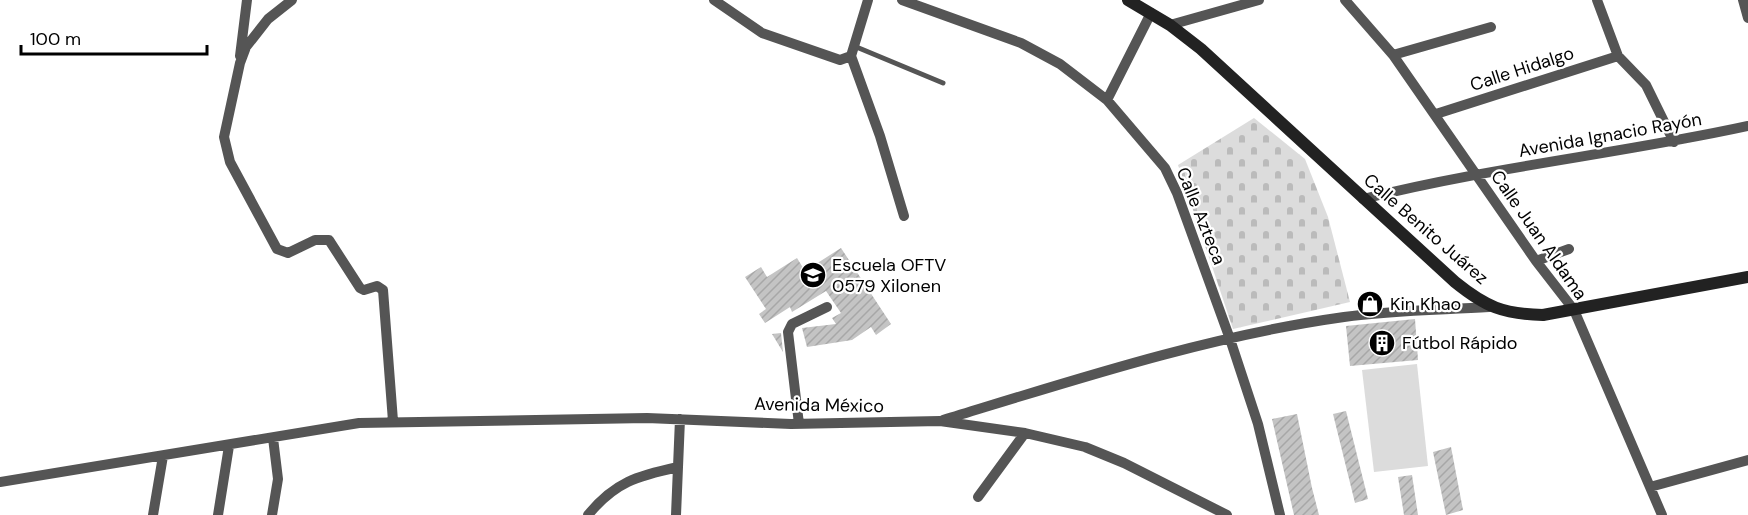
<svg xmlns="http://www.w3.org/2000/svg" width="1748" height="515" font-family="'DM Sans',sans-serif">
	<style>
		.grass { fill: #dcdcdc }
		.cemetery { fill: url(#cemetery-stones) }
		.building { fill: url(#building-hatch) }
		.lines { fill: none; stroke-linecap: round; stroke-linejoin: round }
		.service { stroke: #555; stroke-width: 5 }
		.minor { stroke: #555; stroke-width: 10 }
		.secondary { stroke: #222; stroke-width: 12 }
		.labels { text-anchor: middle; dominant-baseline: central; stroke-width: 4.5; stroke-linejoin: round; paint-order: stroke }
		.street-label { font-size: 18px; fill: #000; stroke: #fff }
		.poi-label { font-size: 18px; fill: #000; stroke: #fff; text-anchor: start }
	</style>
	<defs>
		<pattern id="cemetery-stones" width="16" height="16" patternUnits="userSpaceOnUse" patternTransform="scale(1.5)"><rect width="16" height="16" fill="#dcdcdc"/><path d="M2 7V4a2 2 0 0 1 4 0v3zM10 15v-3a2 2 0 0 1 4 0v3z" fill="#bbb"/></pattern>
		<pattern id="building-hatch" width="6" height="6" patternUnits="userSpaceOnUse" patternTransform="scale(1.5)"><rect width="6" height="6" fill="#c4c4c4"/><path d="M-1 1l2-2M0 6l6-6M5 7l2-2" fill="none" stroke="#a7a7a7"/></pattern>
	</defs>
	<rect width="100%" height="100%" fill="#fff"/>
	<path class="grass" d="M 1417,364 L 1428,466 L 1374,472 L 1362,370 Z"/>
	<path class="cemetery" d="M 1254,118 L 1305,159 L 1328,217 L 1350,302 L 1233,329 L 1178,165 Z"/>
	<path class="building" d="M 841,248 L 891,324 L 876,335 L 871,327 L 852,340 L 807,347 L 802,328 L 836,324 L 832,318 L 841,313 L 826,291 L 792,312 L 790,307 L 765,323 L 759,314 L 766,309 L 745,277 L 761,267 L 767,277 L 797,258 L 805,271 Z
		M 1415,319 L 1418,360 L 1350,366 L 1346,326 Z
		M 781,333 L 783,352 L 772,334 Z
		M 1346,411 L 1368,499 L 1355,503 L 1333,414 Z
		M 1297,414 L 1312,488 L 1319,515 L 1294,515 L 1272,419 Z
		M 1451,447 L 1463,510 L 1446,515 L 1433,452 Z
		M 1412,475 L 1418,515 L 1404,515 L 1398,477 Z"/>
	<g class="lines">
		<path class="service" d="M 854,46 L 943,83"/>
		<path class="minor" d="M 292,0 L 268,19 L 246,47 L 240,63 L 224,137 L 230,162 L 277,249 L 288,253 L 315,240 L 329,240 L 360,288 L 364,290 L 377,286 L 383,290 L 393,421
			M 714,0 L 762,33 L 840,60 L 851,56 L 868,0
			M 902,0 L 1021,43 L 1060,64 L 1107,100 L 1165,168 L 1177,193 L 1230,339 L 1258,424 L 1280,515
			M 1345,0 L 1393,55 L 1536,261 L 1574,310 L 1662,515
			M 1597,0 L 1618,56 L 1646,85 L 1674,142
			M 1743,0 L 1748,18
			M 1170,25 L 1259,0
			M 1393,55 L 1491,27
			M 240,56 L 247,0
			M 851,56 L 880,136 L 904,216
			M 1107,100 L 1151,13
			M 1436,114 L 1618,56
			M 1363,199 C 1490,167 1620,154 1748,126
			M 1536,261 L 1569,249
			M 943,420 C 1074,380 1208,336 1344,317 C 1392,310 1441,310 1489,307
			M 799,424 L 788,332 L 792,324 L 827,307
			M 0,482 L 359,423 L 647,418 L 791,424 L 940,421 L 1025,433 L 1085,447 L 1124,463 L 1227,515
			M 1650,487 L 1748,460
			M 978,497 L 1025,433
			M 153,515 L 163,456
			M 218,515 L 229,446
			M 272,515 L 278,479 L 273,438
			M 588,515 C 615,482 637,476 678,467
			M 676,515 L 680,419"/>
		<path class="secondary" d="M 1128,0 L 1170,25 L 1201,49 L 1455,282 C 1486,307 1503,314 1543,315 L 1748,277"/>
	</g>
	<defs>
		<symbol id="school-disc" viewBox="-11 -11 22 22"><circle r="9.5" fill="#000" stroke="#fff"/><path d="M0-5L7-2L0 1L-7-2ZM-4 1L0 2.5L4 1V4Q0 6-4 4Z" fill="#fff"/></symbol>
		<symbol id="shop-disc" viewBox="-11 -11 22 22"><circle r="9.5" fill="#000" stroke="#fff"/><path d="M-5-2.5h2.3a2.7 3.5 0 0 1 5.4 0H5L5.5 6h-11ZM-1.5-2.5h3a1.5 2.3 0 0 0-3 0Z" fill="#fff"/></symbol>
		<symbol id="building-disc" viewBox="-11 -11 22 22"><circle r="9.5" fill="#000" stroke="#fff"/><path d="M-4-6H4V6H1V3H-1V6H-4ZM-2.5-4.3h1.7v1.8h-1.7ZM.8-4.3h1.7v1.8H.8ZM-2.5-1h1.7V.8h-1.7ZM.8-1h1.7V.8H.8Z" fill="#fff"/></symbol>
	</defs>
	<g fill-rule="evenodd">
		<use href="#school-disc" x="798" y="260" width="30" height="30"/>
		<use href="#shop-disc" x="1355" y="289" width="30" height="30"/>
		<use href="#building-disc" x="1367" y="328" width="30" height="30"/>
	</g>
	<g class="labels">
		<g class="street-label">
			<text transform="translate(1522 69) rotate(-18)">Calle Hidalgo</text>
			<text transform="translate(1610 135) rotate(-10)">Avenida Ignacio Rayón</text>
			<text transform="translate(1201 216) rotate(68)">Calle Azteca</text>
			<text transform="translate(1426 229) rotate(41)">Calle Benito Juárez</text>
			<text transform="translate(1539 235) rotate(55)">Calle Juan Aldama</text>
			<text transform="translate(819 405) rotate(1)">Avenida México</text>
		</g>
		<g class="poi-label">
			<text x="832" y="265">Escuela OFTV<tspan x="832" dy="21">0579 Xilonen</tspan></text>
			<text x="1390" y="304">Kin Khao</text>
			<text x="1402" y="343">Fútbol Rápido</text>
		</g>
	</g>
	<path d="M21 45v9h186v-9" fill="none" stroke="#000000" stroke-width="3"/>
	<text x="30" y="45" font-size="18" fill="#000000" stroke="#ffffff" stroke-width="4.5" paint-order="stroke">100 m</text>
</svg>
